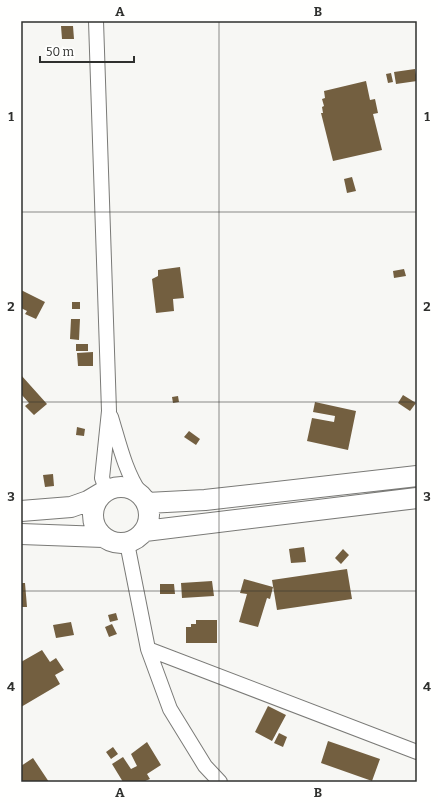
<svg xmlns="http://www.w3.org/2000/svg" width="438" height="803" font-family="Bitter,serif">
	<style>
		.building { fill: #735f40 }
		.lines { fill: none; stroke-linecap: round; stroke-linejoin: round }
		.street-casing { stroke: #7a7a77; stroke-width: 16 }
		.secondary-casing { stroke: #7a7a77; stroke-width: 22 }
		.street { stroke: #fff; stroke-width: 14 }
		.secondary { stroke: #fff; stroke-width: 20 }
		.grid { fill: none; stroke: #2f302e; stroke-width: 1; stroke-opacity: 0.55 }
		.neatline { fill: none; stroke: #2f302e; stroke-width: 1.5 }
		.grid-label { font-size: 13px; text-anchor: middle; font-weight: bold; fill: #2f302e }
	</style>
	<rect width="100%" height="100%" fill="#f7f7f4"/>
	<path class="building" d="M 61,26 L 73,26 L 74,39 L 62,39 Z
		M 415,69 L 417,81 L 396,84 L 394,72 Z
		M 391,73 L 393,82 L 388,83 L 386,74 Z
		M 366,81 L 370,100 L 375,99 L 378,113 L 373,114 L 382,150 L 333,161 L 321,113 L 323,113 L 322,107 L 324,106 L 322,99 L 325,98 L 324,91 Z
		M 352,177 L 356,191 L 347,193 L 344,179 Z
		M 180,267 L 184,298 L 173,299 L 174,311 L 156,313 L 152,279 L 158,276 L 158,270 Z
		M 404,269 L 406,276 L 394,278 L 393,271 Z
		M 21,290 L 45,302 L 36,319 L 25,314 L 27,311 L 21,308 Z
		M 72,302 L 80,302 L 80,309 L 72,309 Z
		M 71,319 L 80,319 L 79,340 L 70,339 Z
		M 76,344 L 88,344 L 88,351 L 76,351 Z
		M 93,352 L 93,366 L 78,366 L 77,353 Z
		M 21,375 L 47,404 L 34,415 L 25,406 L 29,403 L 21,394 Z
		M 403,395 L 416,403 L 410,411 L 398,403 Z
		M 178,396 L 179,402 L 173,403 L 172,397 Z
		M 315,402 L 356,411 L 348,450 L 307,441 L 312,418 L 334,422 L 335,416 L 313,412 Z
		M 77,427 L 85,429 L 84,436 L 76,435 Z
		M 189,431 L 200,439 L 196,445 L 184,437 Z
		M 53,474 L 54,486 L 45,487 L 43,475 Z
		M 304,547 L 306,562 L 291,563 L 289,549 Z
		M 343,549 L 349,555 L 341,564 L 335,558 Z
		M 347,569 L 352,599 L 277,610 L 272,580 Z
		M 244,579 L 273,587 L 270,599 L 267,598 L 258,627 L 239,622 L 247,594 L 240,593 Z
		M 212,581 L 214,596 L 182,598 L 181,583 Z
		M 21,583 L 25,583 L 27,607 L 21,607 Z
		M 160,584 L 174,584 L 175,594 L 160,594 Z
		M 116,613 L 118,620 L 110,622 L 108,615 Z
		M 196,620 L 217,620 L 217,643 L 186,643 L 186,627 L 191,627 L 191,624 L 196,624 Z
		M 71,622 L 74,635 L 56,638 L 53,625 Z
		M 112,624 L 117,634 L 109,637 L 105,627 Z
		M 42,650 L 50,662 L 56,658 L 64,670 L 55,675 L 60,684 L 21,707 L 21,662 Z
		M 268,706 L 286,715 L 272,741 L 255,732 Z
		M 279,733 L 287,737 L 283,747 L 274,743 Z
		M 328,741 L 380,759 L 372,781 L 321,763 Z
		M 147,742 L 161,765 L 147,774 L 150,779 L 143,782 L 123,782 L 112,764 L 123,757 L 131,769 L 137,766 L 131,754 Z
		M 113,747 L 118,754 L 111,759 L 106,752 Z
		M 33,758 L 49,782 L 21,782 L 21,766 Z"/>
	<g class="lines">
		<defs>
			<path id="street" d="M 96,21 L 109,411 L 102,478 L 105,486 L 108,489
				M 111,417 C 119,443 125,471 140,493
				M 127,543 L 148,649 L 170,709 L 205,766 L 220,782
				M 148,649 L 417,752"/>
			<path id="secondary" d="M93 515a28 28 0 1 1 56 0a28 28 0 1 1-56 0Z
				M 147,503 L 205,500 L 417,476
				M 21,511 L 71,507 L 88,501 L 103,492
				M 145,531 L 417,498
				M 21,534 L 103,537"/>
		</defs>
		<use href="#street" class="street-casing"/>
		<use href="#secondary" class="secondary-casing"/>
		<use href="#street" class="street"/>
		<use href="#secondary" class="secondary"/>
	</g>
	<path class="grid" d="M 219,21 L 219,782M 21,212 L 417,212M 21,402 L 417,402M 21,591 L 417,591"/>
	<rect width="438" height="803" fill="none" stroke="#fffffe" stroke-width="44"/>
	<path d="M40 56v6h94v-6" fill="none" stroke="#2f302e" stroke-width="2"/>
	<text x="46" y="56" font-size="12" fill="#2f302e" stroke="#fffffe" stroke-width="3" paint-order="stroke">50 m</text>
	<rect x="22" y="22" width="394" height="759" class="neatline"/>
	<g class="grid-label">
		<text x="120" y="16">A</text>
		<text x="318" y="16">B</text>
		<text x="11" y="121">1</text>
		<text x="427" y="121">1</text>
		<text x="11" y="311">2</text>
		<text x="427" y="311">2</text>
		<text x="11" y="501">3</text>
		<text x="427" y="501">3</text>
		<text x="11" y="691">4</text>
		<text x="427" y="691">4</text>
		<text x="120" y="797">A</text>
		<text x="318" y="797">B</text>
	</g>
</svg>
